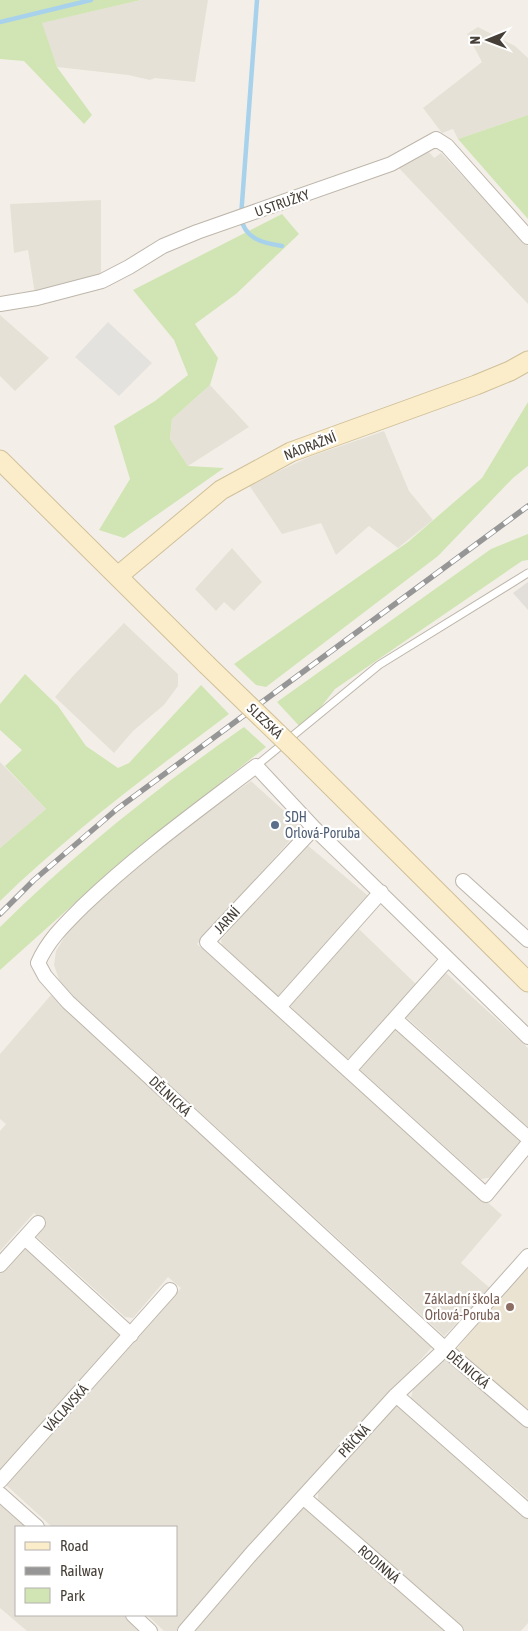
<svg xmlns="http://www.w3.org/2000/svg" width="528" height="1631" font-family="'Asap Condensed',sans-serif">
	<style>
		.residential { fill: #e6e1d6 }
		.industrial { fill: #e2ded9 }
		.education { fill: #ebe3d2 }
		.green { fill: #d0e5b3 }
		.parking { fill: #e4e2df }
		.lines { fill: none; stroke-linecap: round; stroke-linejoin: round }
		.stream { stroke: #a8d2ec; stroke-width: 4.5 }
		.lane-casing { stroke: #beb6ab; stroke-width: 9 }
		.street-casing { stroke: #beb6ab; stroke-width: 16 }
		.secondary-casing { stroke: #d0c09a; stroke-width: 21 }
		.lane { stroke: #fff; stroke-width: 7 }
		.street { stroke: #fff; stroke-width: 14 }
		.secondary { stroke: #fbedc9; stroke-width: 19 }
		.rail-casing { stroke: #969696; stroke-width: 5.5 }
		.rail { stroke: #fff; stroke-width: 4; stroke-dasharray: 11; stroke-linecap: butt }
		.secondary-bridge-casing { stroke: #d0c09a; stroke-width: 21; stroke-linecap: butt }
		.secondary-bridge { stroke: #fbedc9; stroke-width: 19 }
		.service-dot { fill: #5c6f8a; stroke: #fff; stroke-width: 2 }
		.education-dot { fill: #8d6e63; stroke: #fff; stroke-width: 2 }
		.labels { text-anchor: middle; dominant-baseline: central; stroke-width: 4.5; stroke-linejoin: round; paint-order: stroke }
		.street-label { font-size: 14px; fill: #463f37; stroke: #fff }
		.service-label { font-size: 14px; fill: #4e5e75; stroke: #fff; text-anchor: start }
		.education-label { font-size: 14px; fill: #785e54; stroke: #fff; text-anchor: end }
	</style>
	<rect width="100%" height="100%" fill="#f3efe8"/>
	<path class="residential" d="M 141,0 L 208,0 L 195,82 L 155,78 L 150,80 L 128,75 L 57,67 L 41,23 Z
		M 478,27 L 515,46 L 528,58 L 528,115 L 458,139 L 453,129 L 442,133 L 423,108 L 482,62 L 467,34 Z
		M 429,152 L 434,158 L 441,153 L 528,246 L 528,304 L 396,165 Z
		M 101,200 L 101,278 L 35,294 L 28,250 L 14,253 L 10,204 Z
		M 0,315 L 49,358 L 15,391 L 0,376 Z
		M 210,385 L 249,427 L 188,466 L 170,439 L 172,419 Z
		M 384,431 L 409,491 L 433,520 L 398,548 L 369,526 L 336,555 L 321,523 L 282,534 L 249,485 L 309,457 Z
		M 232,548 L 262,582 L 234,611 L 224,602 L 216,611 L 195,589 Z
		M 124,623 L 178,674 L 178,686 L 164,705 L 133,731 L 114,753 L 55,697 L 73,676 Z
		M 0,762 L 46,809 L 0,848 Z
		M 251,781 L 302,827 L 197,944 L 502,1215 L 461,1263 L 491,1289 L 444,1336 L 61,985 L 54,965 L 56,951 L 73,923 L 131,866 Z
		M 306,844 L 372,899 L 283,996 L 278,996 L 222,947 L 221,940 Z
		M 359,929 L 418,986 L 351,1058 L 344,1058 L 288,1004 Z
		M 445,972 L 528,1048 L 528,1127 L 406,1017 Z
		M 51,995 L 432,1347 L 177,1631 L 164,1631 L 147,1615 L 176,1615 L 176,1527 L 52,1527 L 5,1484 L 181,1288 L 168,1277 L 133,1318 L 125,1317 L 36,1236 L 46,1224 L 34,1213 L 0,1251 L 0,1131 L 6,1124 L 0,1119 L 0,1054 Z
		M 397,1026 L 524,1141 L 493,1177 L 481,1179 L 358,1068 Z
		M 22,1248 L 30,1248 L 122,1335 L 0,1472 L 0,1274 Z
		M 449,1359 L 528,1427 L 528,1499 L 411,1398 L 413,1389 L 442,1361 Z
		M 403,1403 L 528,1517 L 528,1623 L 521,1631 L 463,1631 L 321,1507 L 318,1500 L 318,1491 L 396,1405 Z
		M 0,1501 L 28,1527 L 16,1527 L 16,1615 L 124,1615 L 141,1631 L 27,1631 L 0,1608 Z
		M 303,1505 L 446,1631 L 195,1631 Z"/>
	<path class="industrial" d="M 528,582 L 528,610 L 513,593 Z"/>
	<path class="education" d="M 528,1262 L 528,1411 L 455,1351 Z"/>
	<path class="green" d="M 0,0 L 141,0 L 42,23 L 57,67 L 92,115 L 84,124 L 24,61 L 0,59 Z
		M 528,115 L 528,219 L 458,139 Z
		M 282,214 L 299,234 L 236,294 L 195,324 L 218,358 L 210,385 L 172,419 L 170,439 L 188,466 L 224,468 L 124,538 L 99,530 L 130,479 L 114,426 L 155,401 L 188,375 L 174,340 L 133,290 Z
		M 528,402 L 528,466 L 513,478 L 438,556 L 266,687 L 256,685 L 234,664 L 408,542 L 482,478 Z
		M 528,534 L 528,560 L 522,561 L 335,689 L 303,730 L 277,702 L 491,549 Z
		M 25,674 L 58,706 L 86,746 L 118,768 L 129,763 L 201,685 L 229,714 C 150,773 71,832 0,901 L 0,848 L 46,809 L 5,766 L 22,750 L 0,730 L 0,704 Z
		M 244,727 L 266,747 L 125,858 L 0,970 L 0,927 C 75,853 158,787 244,727 Z"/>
	<path class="parking" d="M 108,322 L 152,363 L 119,396 L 75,357 Z"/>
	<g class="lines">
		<path class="stream" d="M 257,0 L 241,217 C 244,239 263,243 282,246
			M 0,22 L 91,0"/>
		<defs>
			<path id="lane" d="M 256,766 L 379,665 L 528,573"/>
			<path id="street" d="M 0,304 L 37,298 L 102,281 L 129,267 L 163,246 L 197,232 L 391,164 L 436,139 L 447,146 L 528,237
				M 314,828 L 207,942 L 486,1195 L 528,1144
				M 463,881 L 528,940
				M 279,1007 L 381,892
				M 395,1019 L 528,1138
				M 528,1037 L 314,828 L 256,766 C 197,811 136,855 83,906 C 65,924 48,940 38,963 L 45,976 L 68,1002 L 445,1349 L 528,1420
				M 349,1070 L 448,959
				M 25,1238 L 131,1335
				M 0,1265 L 38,1223
				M 396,1395 L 528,1511
				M 0,1481 L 170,1290
				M 0,1494 L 37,1527
				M 303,1497 L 456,1631
				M 133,1615 L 150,1631
				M 185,1631 L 252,1553 L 303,1497 L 396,1395 L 445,1349 L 528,1256"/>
			<path id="secondary" d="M 0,460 L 207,665
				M 118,576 L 221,490 L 291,452 L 476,385 L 510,371 L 528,361
				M 297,752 L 528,982"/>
		</defs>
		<use href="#lane" class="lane-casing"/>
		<use href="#street" class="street-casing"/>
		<use href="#secondary" class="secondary-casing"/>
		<use href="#lane" class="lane"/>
		<use href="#street" class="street"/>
		<use href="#secondary" class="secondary"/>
		<defs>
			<path id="rail" d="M 0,914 L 34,880 L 117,809 L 528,506"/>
		</defs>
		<use href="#rail" class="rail-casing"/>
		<use href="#rail" class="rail"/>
		<defs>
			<path id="secondary-bridge" d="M 207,665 L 297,752"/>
		</defs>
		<use href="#secondary-bridge" class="secondary-bridge-casing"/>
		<use href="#secondary-bridge" class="secondary-bridge"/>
	</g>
	<circle class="service-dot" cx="275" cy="825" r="5"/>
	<circle class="education-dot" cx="510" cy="1307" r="5"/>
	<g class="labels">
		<g class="street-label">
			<text transform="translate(282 203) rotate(-19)">U STRUŽKY</text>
			<text transform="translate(310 446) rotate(-21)">NÁDRAŽNÍ</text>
			<text transform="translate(265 721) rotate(44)">SLEZSKÁ</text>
			<text transform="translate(227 920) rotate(-47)">JARNÍ</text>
			<text transform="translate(170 1096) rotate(43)">DĚLNICKÁ</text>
			<text transform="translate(468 1369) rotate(40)">DĚLNICKÁ</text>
			<text transform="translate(66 1408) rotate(-48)">VÁCLAVSKÁ</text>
			<text transform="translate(354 1441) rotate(-47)">PŘÍČNÁ</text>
			<text transform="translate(379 1564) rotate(41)">RODINNÁ</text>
		</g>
		<g class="service-label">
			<text x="285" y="817">SDH<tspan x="285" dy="16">Orlová-Poruba</tspan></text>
		</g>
		<g class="education-label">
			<text x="500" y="1299">Základní škola<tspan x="500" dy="16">Orlová-Poruba</tspan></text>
		</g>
	</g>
	<rect x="15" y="1526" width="162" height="90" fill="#ffffff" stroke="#b5b2af"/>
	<rect x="25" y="1542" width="25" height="8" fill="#fbedc9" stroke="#b5b2af"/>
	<text x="60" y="1551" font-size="15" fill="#463f37">Road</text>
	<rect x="25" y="1567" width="25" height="8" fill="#969696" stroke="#b5b2af"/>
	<text x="60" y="1576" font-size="15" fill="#463f37">Railway</text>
	<rect x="25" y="1588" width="25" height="15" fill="#d0e5b3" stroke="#b5b2af"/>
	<text x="60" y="1601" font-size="15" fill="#463f37">Park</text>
	<g transform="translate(488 40) rotate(269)" stroke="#ffffff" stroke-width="4" paint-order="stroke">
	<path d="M0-4L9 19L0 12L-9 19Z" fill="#463f37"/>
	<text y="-8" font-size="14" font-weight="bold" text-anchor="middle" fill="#463f37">N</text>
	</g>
</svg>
